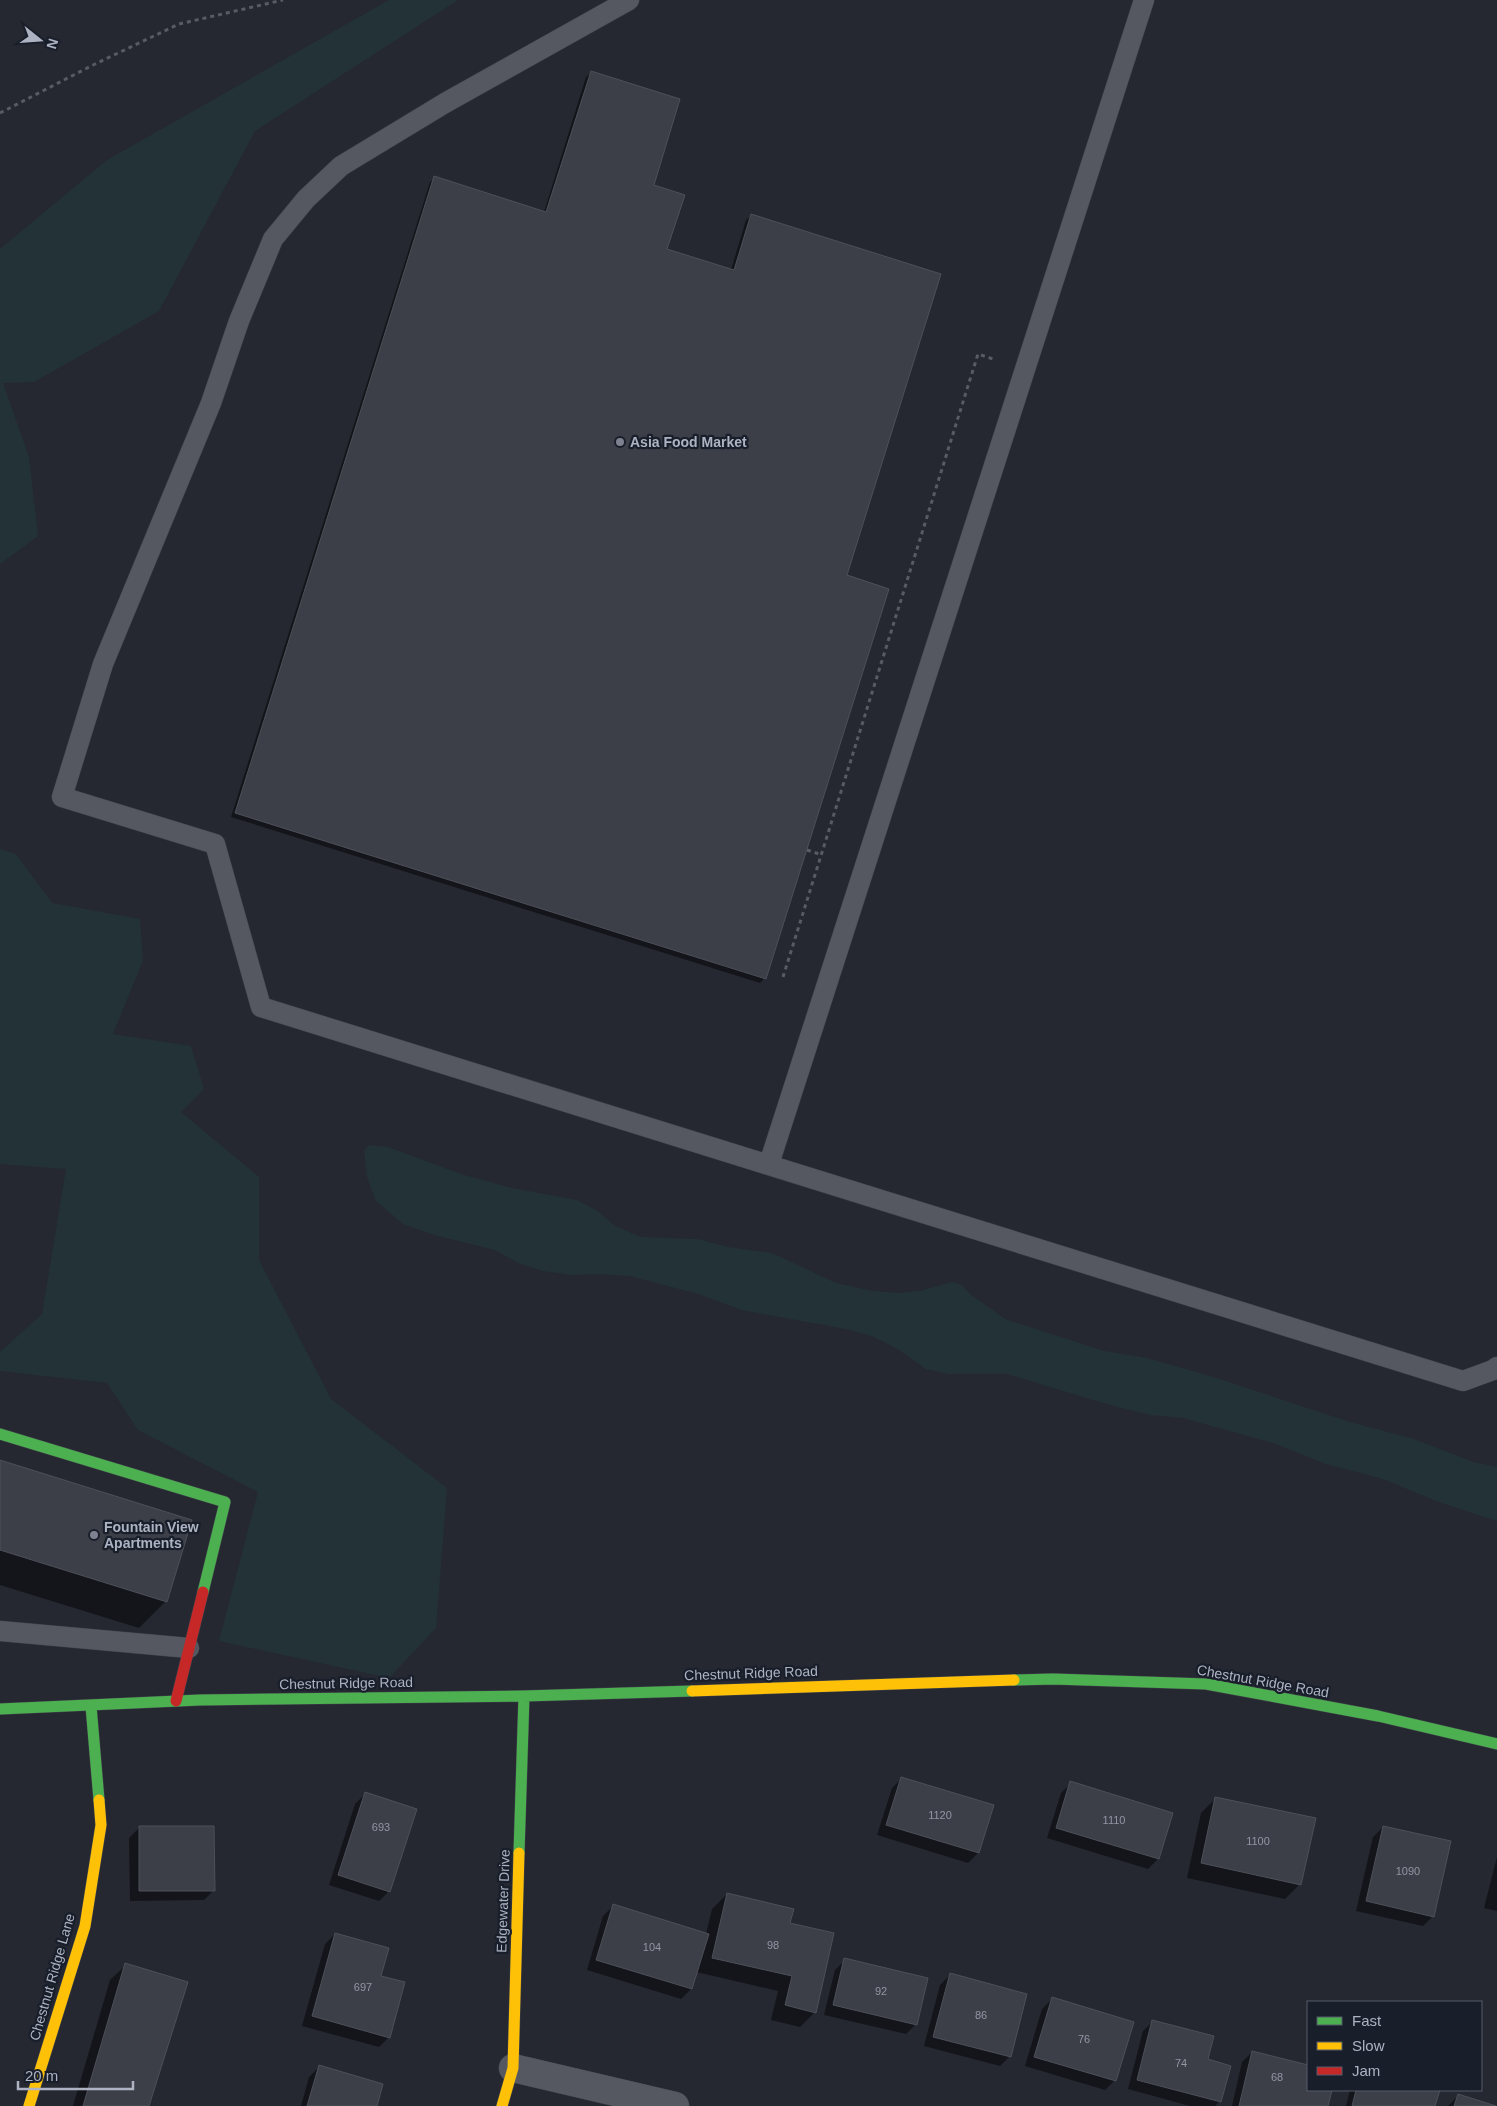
<svg xmlns="http://www.w3.org/2000/svg" width="1497" height="2106" font-family="Helvetica,sans-serif">
	<style>
		.green { fill: #233237 }
		.shadow { fill: #0007 }
		.building { fill: #3c3f48; stroke: #4d5059 }
		.lines { fill: none; stroke-linecap: round; stroke-linejoin: round }
		.lane-casing { stroke: #41434a; stroke-width: 21 }
		.street-casing { stroke: #41434a; stroke-width: 29 }
		.fast-casing { stroke: #41434a; stroke-width: 12 }
		.slow-casing { stroke: #41434a; stroke-width: 12 }
		.jam-casing { stroke: #41434a; stroke-width: 12 }
		.path { stroke: #585b63; stroke-width: 3; stroke-dasharray: 4 4; stroke-linecap: butt }
		.lane { stroke: #555860; stroke-width: 20 }
		.street { stroke: #555860; stroke-width: 28 }
		.fast { stroke: #4caf50; stroke-width: 11 }
		.slow { stroke: #ffc107; stroke-width: 11 }
		.jam { stroke: #c62828; stroke-width: 11 }
		.poi-dot { fill: #7e8290; stroke: #191e2b; stroke-width: 2 }
		.labels { text-anchor: middle; dominant-baseline: central; stroke-width: 4.5; stroke-linejoin: round; paint-order: stroke }
		.number-label { font-size: 11px; fill: #9296a4 }
		.poi-label { font-size: 14px; font-weight: bold; fill: #aeb3c3; stroke: #191e2b; text-anchor: start }
		.street-label { font-size: 14px; fill: #aeb3c3; stroke: #191e2b }
	</style>
	<rect width="100%" height="100%" fill="#252831"/>
	<path class="green" d="M 389,0 L 458,0 L 255,131 L 159,311 L 34,382 L 3,383 L 29,457 L 38,536 L 0,564 L 0,249 L 107,160 Z
		M 0,849 L 16,854 L 52,903 L 140,919 L 143,960 L 113,1034 L 191,1046 L 204,1089 L 181,1112 L 259,1177 L 259,1260 L 331,1399 L 447,1488 L 436,1628 L 389,1678 L 219,1641 L 258,1492 L 138,1430 L 107,1383 L 0,1371 L 0,1352 L 42,1314 L 66,1169 L 0,1164 Z
		M 369,1145 L 388,1147 L 461,1174 L 512,1188 L 577,1200 L 596,1210 L 615,1226 L 641,1237 L 697,1239 L 728,1247 L 772,1253 L 836,1283 L 873,1291 L 899,1293 L 920,1291 L 952,1282 L 962,1285 L 970,1294 L 1005,1319 L 1104,1351 L 1147,1358 L 1210,1376 L 1350,1422 L 1414,1439 L 1473,1462 L 1497,1467 L 1497,1521 L 1436,1501 L 1383,1479 L 1326,1464 L 1273,1443 L 1183,1418 L 1151,1415 L 1117,1407 L 1007,1374 L 949,1374 L 926,1369 L 896,1348 L 872,1336 L 846,1329 L 742,1310 L 698,1294 L 630,1276 L 599,1274 L 572,1275 L 543,1271 L 518,1263 L 495,1250 L 434,1235 L 403,1224 L 376,1201 L 367,1177 L 364,1151 Z"/>
	<path class="shadow" d="M 591,73 L 652,186 L 666,250 L 731,270 L 746,220 L 751,216 L 845,576 L 765,978 L 760,983 L 231,817 L 430,182 L 435,178 L 544,212 L 586,77 Z
		M 0,1461 L 166,1601 L 139,1628 L 0,1585 Z
		M 902,1778 L 978,1853 L 968,1863 L 877,1835 L 892,1788 Z
		M 1071,1783 L 1158,1859 L 1148,1869 L 1047,1838 L 1061,1793 Z
		M 365,1794 L 389,1891 L 379,1901 L 329,1885 L 355,1804 Z
		M 1216,1798 L 1300,1884 L 1285,1899 L 1187,1878 L 1201,1813 Z
		M 1383,1827 L 1433,1916 L 1423,1926 L 1356,1911 L 1373,1837 Z
		M 139,1828 L 214,1890 L 204,1900 L 130,1901 L 129,1838 Z
		M 1497,1857 L 1497,1911 L 1484,1908 Z
		M 727,1894 L 789,1924 L 815,2012 L 800,2027 L 771,2020 L 778,1991 L 696,1972 L 691,1989 L 681,1999 L 587,1970 L 603,1916 L 613,1906 L 706,1934 L 712,1909 Z
		M 335,1934 L 380,1976 L 389,2037 L 379,2047 L 302,2026 L 325,1944 Z
		M 845,1960 L 916,2024 L 906,2034 L 824,2015 L 835,1970 Z
		M 126,1965 L 187,1983 L 148,2106 L 73,2106 L 110,1980 Z
		M 950,1975 L 1010,2056 L 1000,2066 L 924,2046 L 940,1985 Z
		M 1052,1999 L 1115,2080 L 1105,2090 L 1025,2066 L 1042,2009 Z
		M 1153,2021 L 1207,2060 L 1220,2101 L 1215,2106 L 1190,2106 L 1128,2089 L 1143,2031 Z
		M 1252,2052 L 1308,2066 L 1308,2090 L 1331,2090 L 1327,2106 L 1232,2106 L 1242,2062 Z
		M 319,2067 L 376,2106 L 301,2106 L 309,2077 Z
		M 1350,2090 L 1438,2090 L 1434,2106 L 1346,2106 Z
		M 1458,2096 L 1492,2106 L 1448,2106 Z"/>
	<path class="building" d="M 591,71 L 680,99 L 654,185 L 685,195 L 667,249 L 734,270 L 751,214 L 941,274 L 847,575 L 889,589 L 766,979 L 235,813 L 434,176 L 546,212 Z
		M 0,1460 L 192,1520 L 167,1602 L 0,1550 Z
		M 901,1777 L 994,1805 L 979,1853 L 886,1825 Z
		M 1070,1781 L 1173,1813 L 1159,1859 L 1056,1828 Z
		M 365,1792 L 417,1809 L 390,1892 L 338,1875 Z
		M 1215,1797 L 1316,1818 L 1301,1885 L 1201,1863 Z
		M 139,1826 L 214,1826 L 215,1891 L 139,1891 Z
		M 1383,1826 L 1451,1841 L 1434,1917 L 1366,1901 Z
		M 727,1893 L 794,1909 L 790,1923 L 834,1933 L 816,2013 L 785,2005 L 792,1976 L 712,1958 Z
		M 613,1904 L 709,1934 L 692,1989 L 596,1960 Z
		M 335,1933 L 389,1948 L 381,1976 L 405,1982 L 390,2038 L 312,2016 Z
		M 844,1958 L 928,1978 L 917,2025 L 833,2005 Z
		M 125,1963 L 188,1982 L 149,2106 L 83,2106 Z
		M 950,1973 L 1027,1994 L 1011,2057 L 933,2037 Z
		M 1052,1997 L 1134,2022 L 1116,2081 L 1034,2057 Z
		M 1152,2020 L 1214,2036 L 1208,2059 L 1231,2066 L 1221,2102 L 1137,2080 Z
		M 1252,2051 L 1308,2065 L 1308,2090 L 1332,2090 L 1328,2106 L 1239,2106 Z
		M 319,2065 L 383,2084 L 377,2106 L 307,2106 Z
		M 1356,2090 L 1440,2090 L 1435,2106 L 1352,2106 Z
		M 1458,2094 L 1496,2106 L 1454,2106 Z"/>
	<g class="lines">
		<defs>
			<path id="lane" d="M 629,0 L 445,103 L 341,166 L 306,199 L 273,239 L 239,321 L 211,403 L 103,664 L 62,797 L 215,844 L 261,1007 L 1463,1381 L 1493,1370 L 1497,1367
				M 769,1164 L 1144,0
				M 0,1631 L 189,1648"/>
			<path id="street" d="M 513,2068 L 675,2106"/>
			<path id="fast" d="M 0,1434 L 225,1502 L 203,1592
				M 1014,1680 L 1053,1679 L 1206,1684 L 1378,1716 L 1497,1744
				M 91,1706 L 99,1800
				M 0,1709 L 200,1700 L 524,1696 L 692,1691
				M 519,1853 L 524,1696"/>
			<path id="slow" d="M 692,1691 L 1014,1680
				M 29,2106 L 85,1926 L 101,1825 L 99,1800
				M 502,2106 L 513,2068 L 519,1853"/>
			<path id="jam" d="M 176,1701 L 203,1592"/>
		</defs>
		<use href="#lane" class="lane-casing"/>
		<use href="#street" class="street-casing"/>
		<use href="#fast" class="fast-casing"/>
		<use href="#slow" class="slow-casing"/>
		<use href="#jam" class="jam-casing"/>
		<path class="path" d="M 0,113 L 93,65 L 179,24 L 283,0
			M 807,850 L 822,855
			M 783,977 L 978,354 L 996,360"/>
		<use href="#lane" class="lane"/>
		<use href="#street" class="street"/>
		<use href="#fast" class="fast"/>
		<use href="#slow" class="slow"/>
		<use href="#jam" class="jam"/>
	</g>
	<g class="poi-dot">
		<circle cx="620" cy="442" r="5"/>
		<circle cx="94" cy="1535" r="5"/>
	</g>
	<g class="labels">
		<g class="number-label">
			<text x="940" y="1815">1120</text>
			<text x="1114" y="1820">1110</text>
			<text x="381" y="1827">693</text>
			<text x="1258" y="1841">1100</text>
			<text x="1408" y="1871">1090</text>
			<text x="773" y="1945">98</text>
			<text x="652" y="1947">104</text>
			<text x="363" y="1987">697</text>
			<text x="881" y="1991">92</text>
			<text x="981" y="2015">86</text>
			<text x="1084" y="2039">76</text>
			<text x="1181" y="2063">74</text>
			<text x="1277" y="2077">68</text>
		</g>
		<g class="poi-label">
			<text x="630" y="442">Asia Food Market</text>
			<text x="104" y="1527">Fountain View<tspan x="104" dy="16">Apartments</tspan></text>
		</g>
		<g class="street-label">
			<text transform="translate(751 1673) rotate(-2)">Chestnut Ridge Road</text>
			<text transform="translate(1263 1681) rotate(10)">Chestnut Ridge Road</text>
			<text transform="translate(346 1683) rotate(-1)">Chestnut Ridge Road</text>
			<text transform="translate(503 1901) rotate(-88)">Edgewater Drive</text>
			<text transform="translate(52 1977) rotate(-74)">Chestnut Ridge Lane</text>
		</g>
	</g>
	<rect x="1307" y="2001" width="175" height="90" fill="#191e2b" stroke="#555a68"/>
	<rect x="1317" y="2017" width="25" height="8" fill="#4caf50" stroke="#555a68"/>
	<text x="1352" y="2026" font-size="15" fill="#aeb3c3">Fast</text>
	<rect x="1317" y="2042" width="25" height="8" fill="#ffc107" stroke="#555a68"/>
	<text x="1352" y="2051" font-size="15" fill="#aeb3c3">Slow</text>
	<rect x="1317" y="2067" width="25" height="8" fill="#c62828" stroke="#555a68"/>
	<text x="1352" y="2076" font-size="15" fill="#aeb3c3">Jam</text>
	<g transform="translate(40 40) rotate(107)" stroke="#191e2b" stroke-width="4" paint-order="stroke">
	<path d="M0-4L9 19L0 12L-9 19Z" fill="#aeb3c3"/>
	<text y="-8" font-size="14" font-weight="bold" text-anchor="middle" fill="#aeb3c3">N</text>
	</g>
	<path d="M18 2081v8h115v-8" fill="none" stroke="#aeb3c3" stroke-width="2.5"/>
	<text x="25" y="2081" font-size="15" fill="#aeb3c3" stroke="#191e2b" stroke-width="4" paint-order="stroke">20 m</text>
</svg>
